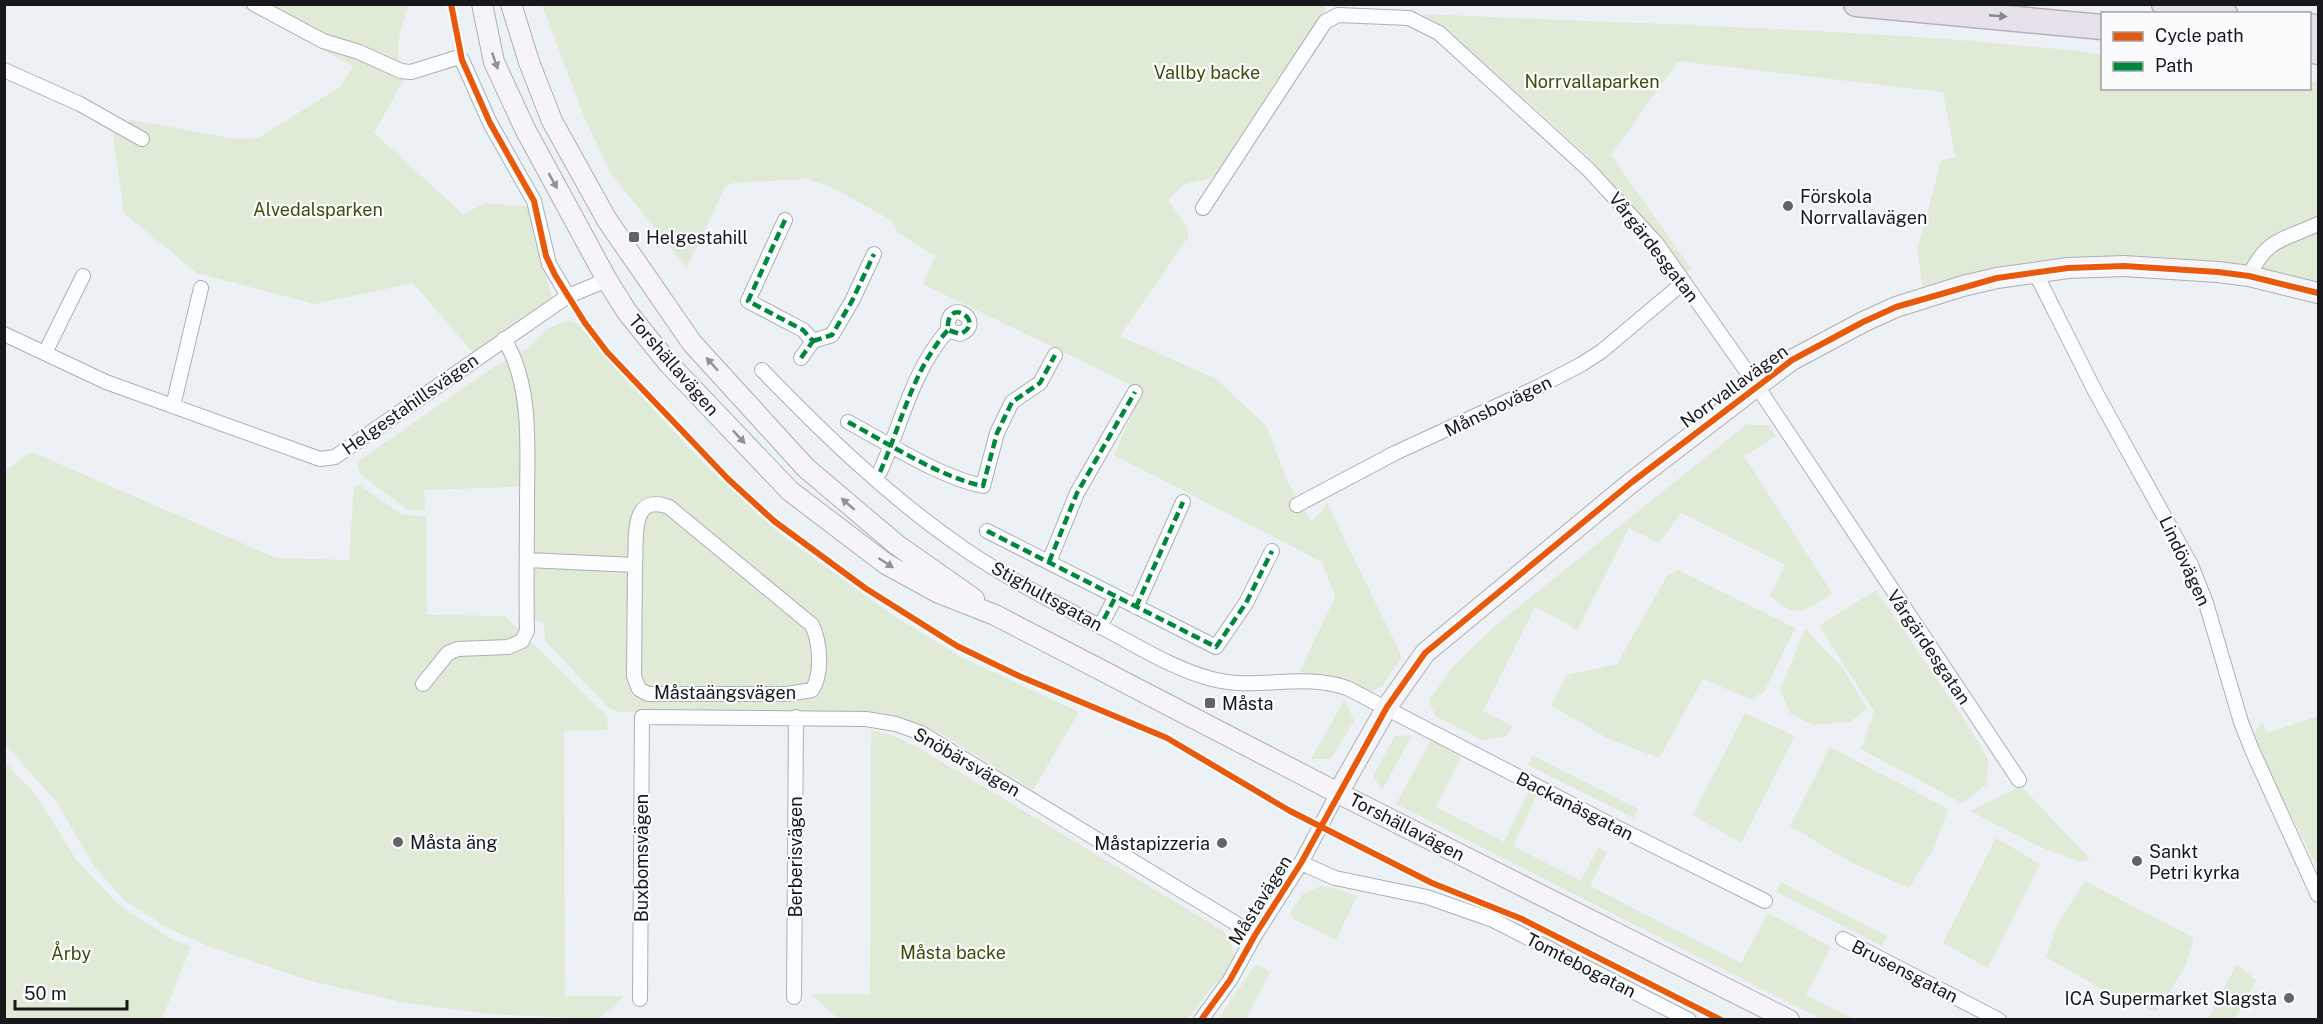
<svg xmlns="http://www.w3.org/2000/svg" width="2323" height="1024" font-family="'Public Sans',sans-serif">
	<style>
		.green { fill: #dfead7 }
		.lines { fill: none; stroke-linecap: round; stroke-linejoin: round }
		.street-casing { stroke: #acb0b3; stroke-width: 16 }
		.secondary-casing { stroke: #acb0b3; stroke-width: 22 }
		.highway-casing { stroke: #b4b0bc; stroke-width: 27 }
		.street { stroke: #fcfdfe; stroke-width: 14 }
		.secondary { stroke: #f6f4f9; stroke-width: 20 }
		.highway { stroke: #e7e1ec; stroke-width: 24 }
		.quiet { stroke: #00873e; stroke-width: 4.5; stroke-dasharray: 9 4.5; stroke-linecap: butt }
		.cycleway-casing { stroke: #fbfcfe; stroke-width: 10 }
		.cycleway { stroke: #e8590c; stroke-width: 6 }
		.oneway { fill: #89878e }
		.oneway2 { fill: #919196 }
		.poi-dot { fill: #616468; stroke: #fbfcfe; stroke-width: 2 }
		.labels { text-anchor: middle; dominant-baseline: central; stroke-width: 4.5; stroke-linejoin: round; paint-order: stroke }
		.park-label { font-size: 18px; fill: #3a4e08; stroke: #fbfcfe }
		.poi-label { font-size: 18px; fill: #16181c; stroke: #fbfcfe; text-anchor: start }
		.street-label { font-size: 18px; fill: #16181c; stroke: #fbfcfe }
	</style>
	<rect width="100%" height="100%" fill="#ecf1f6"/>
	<path class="green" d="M 238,5 L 409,5 C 398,34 394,49 404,79 L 374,133 L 463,214 L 486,203 L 530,207 L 535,241 L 553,300 L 473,353 L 413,283 L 314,304 L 197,273 L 124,213 L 112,129 L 131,120 L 236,139 L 258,138 L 340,87 L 353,66 Z
		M 542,5 L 1326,5 L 1325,13 L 1221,171 L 1210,178 L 1185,184 L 1168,200 L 1188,228 L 1188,237 L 1120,336 L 1216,379 L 1267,427 L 1288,483 L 1311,521 L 1323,511 L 1326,501 L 1402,657 L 1382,686 L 1369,693 L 1300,671 L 1335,597 L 1322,562 L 1114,455 L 1137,403 L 1135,387 L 923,284 L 935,256 L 897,232 L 891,220 L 829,186 L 806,179 L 733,183 L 725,187 L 687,268 L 611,174 L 585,119 Z
		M 1423,14 C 1650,25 1877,28 2102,54 L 2102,88 L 2310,88 L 2310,81 L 2318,83 L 2318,285 L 2010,269 L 1923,288 L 1917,251 L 1941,161 L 1955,157 L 1943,92 L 1678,61 L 1611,155 L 1692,270 L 1685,271 L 1590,158 L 1447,29 Z
		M 569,320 L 578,324 L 605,357 L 708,468 L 779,533 L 892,615 L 961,657 L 1079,712 L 1033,790 L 938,732 L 901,718 L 619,712 L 609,708 L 546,642 L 543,623 L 534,619 L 535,486 L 424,490 L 425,510 L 408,510 L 360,474 L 358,464 L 360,460 L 497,365 L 527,348 L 549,328 Z
		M 1746,425 L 1768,425 L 1776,436 L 1744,456 L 1832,593 C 1803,611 1799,621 1770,596 L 1785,565 L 1681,513 L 1659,543 L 1629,528 L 1577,631 L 1565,622 L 1535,607 L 1483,711 L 1512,726 L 1507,736 L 1483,740 L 1435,716 L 1429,700 L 1454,666 L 1496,625 Z
		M 32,452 L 276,558 L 349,560 L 354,487 L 359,485 L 402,515 L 426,516 L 427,615 L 505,616 L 607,716 L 608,730 L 564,731 L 565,996 L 625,996 L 598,1019 L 487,1014 L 402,1002 L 311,981 L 208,946 L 168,928 L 124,900 L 94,866 L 57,803 L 5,744 L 5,471 Z
		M 1678,570 L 1795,628 L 1764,692 L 1750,699 L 1703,679 L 1659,758 L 1607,738 L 1551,705 L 1567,675 L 1617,664 L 1667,576 Z
		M 1876,590 L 1962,716 L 1988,759 L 1987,784 L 1962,803 L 1861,749 L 1874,711 L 1819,626 Z
		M 1805,629 L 1844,670 L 1867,709 L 1850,722 L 1813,725 L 1790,713 L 1780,690 Z
		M 1345,699 L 1354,721 L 1331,759 L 1311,759 Z
		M 1745,713 L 1795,736 L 1741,843 L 1693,815 Z
		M 2318,716 L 2318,869 L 2274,781 L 2254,734 L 2262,721 L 2267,733 Z
		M 871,730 L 896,737 L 917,747 L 1223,931 L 1231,943 L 1235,958 L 1232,967 L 1211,988 L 1188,1019 L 838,1019 L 811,994 L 870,994 Z
		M 1412,735 L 1382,790 L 1373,776 L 1395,736 Z
		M 1431,740 L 1461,757 L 1436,807 L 1504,842 L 1529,791 L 1537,795 L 1513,846 L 1581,881 L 1598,848 L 1607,852 L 1590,886 L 1741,963 L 1768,913 L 1831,947 L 1806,995 L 1854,1019 L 1821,1019 L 1396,804 Z
		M 1830,747 L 1948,809 L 1934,848 L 1909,888 L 1850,862 L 1790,826 Z
		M 1532,755 L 1638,809 L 1634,818 L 1528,765 Z
		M 4,761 L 36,795 L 77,861 L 119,905 L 171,939 L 191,946 L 162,1019 L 5,1019 Z
		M 2021,786 L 2090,859 L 2080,862 L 2038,846 L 1970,811 Z
		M 1996,838 L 2040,864 L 1988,968 L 1943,943 Z
		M 2085,881 L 2194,938 L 2185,967 L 2156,1012 L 2100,988 L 2046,957 L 2058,923 Z
		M 1781,882 L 1887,936 L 1882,946 L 1776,892 Z
		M 1321,886 L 1337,889 L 1357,896 L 1336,940 L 1293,919 L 1291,911 L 1303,894 Z
		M 1256,964 L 1270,972 L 1246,1019 L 1218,1019 Z
		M 2237,964 L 2256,980 L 2235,1019 L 2208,1019 Z"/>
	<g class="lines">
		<defs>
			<path id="street" d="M 254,4 L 323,41 L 359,52 L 401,71 L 411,72 L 456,58 L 462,60 L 490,123 L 534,201 L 549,264 L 568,296
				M 4,70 L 80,104 L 142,139
				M 1203,208 L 1325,22 L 1338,15 L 1409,18 L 1439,33 L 1588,169 L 1657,244 L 1757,386 L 2019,780
				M 785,220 L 748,301 L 803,330 L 813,341
				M 2036,274 L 2095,391 L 2191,565 L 2206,603 L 2241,722 L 2252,750 L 2318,895
				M 2249,276 C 2268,237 2282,241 2318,224
				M 4,334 L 106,382 L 320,459 L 335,457 L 568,296 L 607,280
				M 813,341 L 832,335 L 852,301 L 874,254
				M 45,353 L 83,276
				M 801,358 L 813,341
				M 762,370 C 824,434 889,497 963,548 C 1008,579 1057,604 1105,629 C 1139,647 1174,669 1212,679 C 1256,691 1303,672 1347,688 L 1606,822 L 1765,901
				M 173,406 L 201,288
				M 848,422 C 888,443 939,477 983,486 L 997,433 L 1012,402 L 1040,383 L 1055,355
				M 880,472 C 901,425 913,369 948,330 C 945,294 988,322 960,334 L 948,330
				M 1297,505 L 1395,453 L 1536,388 L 1582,364 L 1602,351 L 1684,282
				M 987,531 L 1216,647 L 1246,603 L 1272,551
				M 527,560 L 635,565 L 634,676 L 639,689 L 648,694 L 787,694 L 812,690 C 823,673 820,642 812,625 L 669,507 C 629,492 637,540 635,565
				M 1049,562 L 1077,493 L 1135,392
				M 1136,607 L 1183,502
				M 1104,619 L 1115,598
				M 423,684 L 448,653 L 458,649 L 508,647 L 522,641 L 527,631 C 526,588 527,545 527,502 C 527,449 533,386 504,339
				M 1301,863 L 1335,878 L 1427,897 L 1493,920 L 1689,1020
				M 1843,939 L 1999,1020
				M 794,997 L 796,717
				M 640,999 L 642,717 L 866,719 L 896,724 L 921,733 L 1255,935
				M 1201,1020 L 1230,980 L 1255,935 L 1301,863 L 1338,793"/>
			<path id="secondary" d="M 482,4 L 494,62 L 525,129 L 607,280 L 627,312 L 669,364 L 790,491 L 886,564 L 939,593 L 995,615 L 1338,793 L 1789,1020
				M 511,4 L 529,62 L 552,121 L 607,220 L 692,343 L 806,468 L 897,545 L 974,599
				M 1338,793 L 1387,707 L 1425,653 L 1632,482 L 1757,386 L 1792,360 L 1863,322 L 1896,307 L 1963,286 L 1997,278 L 2068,268 L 2124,266 L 2218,272 L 2249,276 L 2318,293"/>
			<path id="highway" d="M 1856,4 L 2102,27
				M 2164,4 L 2225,14
				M 2310,26 L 2318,28
				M 2310,50 L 2318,52"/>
		</defs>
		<use href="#street" class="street-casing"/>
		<use href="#secondary" class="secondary-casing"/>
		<use href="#highway" class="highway-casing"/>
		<use href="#street" class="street"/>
		<use href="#secondary" class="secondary"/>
		<use href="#highway" class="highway"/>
		<path class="quiet" d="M 785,220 L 748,301 L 803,330 L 813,341
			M 813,341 L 832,335 L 852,301 L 874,254
			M 801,358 L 813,341
			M 848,422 C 888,443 939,477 983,486 L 997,433 L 1012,402 L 1040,383 L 1055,355
			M 880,472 C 901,425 913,369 948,330 C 945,294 988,322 960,334 L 948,330
			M 987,531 L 1216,647 L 1246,603 L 1272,551
			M 1049,562 L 1077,493 L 1135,392
			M 1136,607 L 1183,502
			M 1104,619 L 1115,598"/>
		<defs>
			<path id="cycleway" d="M 451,4 L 462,60 L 490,123 L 534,201 L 546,256 L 555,275 L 585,323 L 607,352 L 728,479 L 774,521 L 865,588 L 957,646 L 1019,676 L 1167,738 L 1290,811 L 1432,883 L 1522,919 L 1721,1020
				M 1201,1020 L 1230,980 L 1255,935 L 1301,863 L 1387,707 L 1425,653 L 1632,482 L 1792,360 L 1863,322 L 1896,307 L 1997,278 L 2068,268 L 2124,266 L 2218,272 L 2249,276 L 2318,293"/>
		</defs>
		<use href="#cycleway" class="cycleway-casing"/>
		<use href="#cycleway" class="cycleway"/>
	</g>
	<defs><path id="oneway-solid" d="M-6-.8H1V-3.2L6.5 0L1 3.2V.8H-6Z" transform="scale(1.5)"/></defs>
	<use class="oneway" href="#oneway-solid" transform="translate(1998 16) rotate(5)"/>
	<g class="oneway2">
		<use href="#oneway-solid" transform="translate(495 61) rotate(71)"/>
		<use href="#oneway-solid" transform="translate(553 181) rotate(61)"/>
		<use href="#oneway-solid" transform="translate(712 364) rotate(-132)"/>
		<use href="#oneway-solid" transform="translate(739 437) rotate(47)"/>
		<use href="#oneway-solid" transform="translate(848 504) rotate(-139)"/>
		<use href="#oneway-solid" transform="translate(886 563) rotate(33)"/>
	</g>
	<g class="poi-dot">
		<circle cx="1788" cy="206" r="6"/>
		<rect x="628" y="231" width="12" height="12" rx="3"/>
		<rect x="1204" y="697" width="12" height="12" rx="3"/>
		<circle cx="398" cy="842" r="6"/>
		<circle cx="1222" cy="843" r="6"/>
		<circle cx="2137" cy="861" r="6"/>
		<circle cx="2289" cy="998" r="6"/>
	</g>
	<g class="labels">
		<g class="park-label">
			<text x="1207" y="72">Vallby backe</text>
			<text x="1592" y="81">Norrvallaparken</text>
			<text x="318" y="209">Alvedalsparken</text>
			<text x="953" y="952">Måsta backe</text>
			<text x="71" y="953">Årby</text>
		</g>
		<g class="poi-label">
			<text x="1800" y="196">Förskola<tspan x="1800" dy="21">Norrvallavägen</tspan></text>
			<text x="646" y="237">Helgestahill</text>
			<text x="1222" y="703">Måsta</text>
			<text x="410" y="842">Måsta äng</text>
			<text x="1210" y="843" text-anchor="end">Måstapizzeria</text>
			<text x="2149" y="851">Sankt<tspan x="2149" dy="21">Petri kyrka</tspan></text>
			<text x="2277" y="998" text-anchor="end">ICA Supermarket Slagsta</text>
		</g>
		<g class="street-label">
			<text transform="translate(1654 247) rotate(52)">Vårgärdesgatan</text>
			<text transform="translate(674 365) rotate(49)">Torshällavägen</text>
			<text transform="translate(1734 386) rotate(-36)">Norrvallavägen</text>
			<text transform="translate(410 404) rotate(-35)">Helgestahillsvägen</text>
			<text transform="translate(1498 406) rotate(-26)">Månsbovägen</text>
			<text transform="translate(2185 561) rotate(65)">Lindövägen</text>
			<text transform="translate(1047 596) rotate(29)">Stighultsgatan</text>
			<text transform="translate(1929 647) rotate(56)">Vårgärdesgatan</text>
			<text x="725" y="692">Måstaängsvägen</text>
			<text transform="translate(967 762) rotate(30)">Snöbärsvägen</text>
			<text transform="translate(1575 806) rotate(27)">Backanäsgatan</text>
			<text transform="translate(1407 827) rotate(27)">Torshällavägen</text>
			<text transform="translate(795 857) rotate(-90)">Berberisvägen</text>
			<text transform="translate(641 858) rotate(-90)">Buxbomsvägen</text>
			<text transform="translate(1260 900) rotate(-58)">Måstavägen</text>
			<text transform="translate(1581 965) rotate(27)">Tomtebogatan</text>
			<text transform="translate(1905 971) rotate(27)">Brusensgatan</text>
		</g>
	</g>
	<rect width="2323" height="1024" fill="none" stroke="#16181c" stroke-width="12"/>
	<rect x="2101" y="12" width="210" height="78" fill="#fbfcfe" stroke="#9fa1a4" stroke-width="1.5"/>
	<rect x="2113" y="32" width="30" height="9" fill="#e8590c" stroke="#9fa1a4" stroke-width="1.5"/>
	<text x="2155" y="42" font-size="18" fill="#16181c">Cycle path</text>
	<rect x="2113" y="62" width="30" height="9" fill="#00873e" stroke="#9fa1a4" stroke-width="1.5"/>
	<text x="2155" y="72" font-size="18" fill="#16181c">Path</text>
	<path d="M15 1000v9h112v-9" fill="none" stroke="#16181c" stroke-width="3"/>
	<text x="24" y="1000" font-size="18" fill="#16181c" stroke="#fbfcfe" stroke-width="4.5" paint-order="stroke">50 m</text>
</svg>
